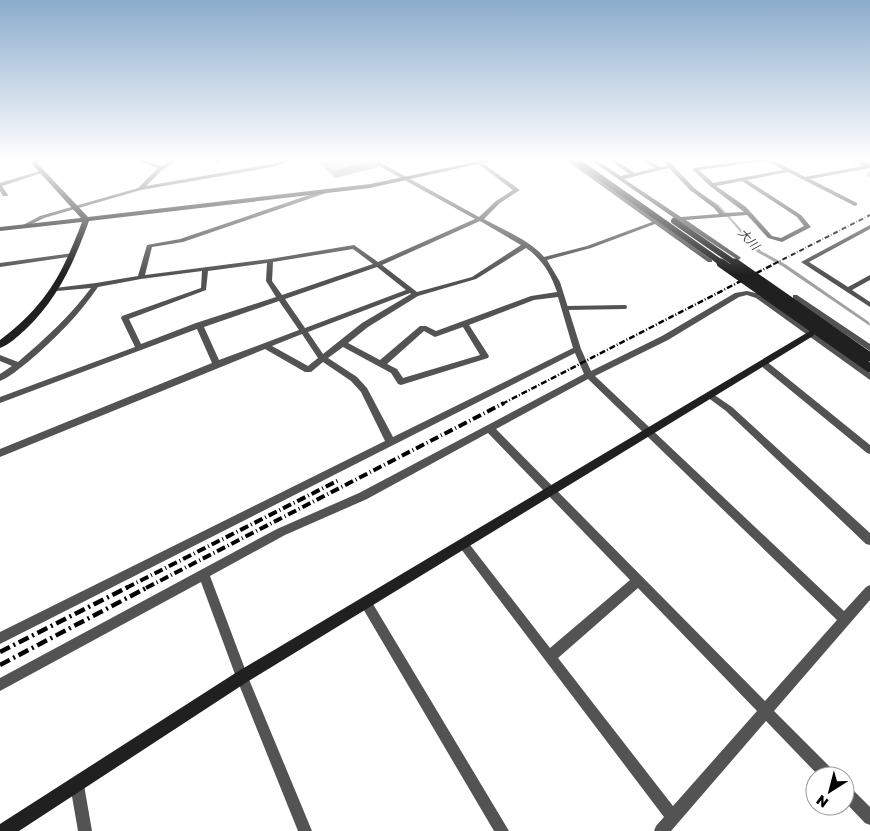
<svg xmlns="http://www.w3.org/2000/svg" width="870" height="831" font-family="'Golos Text','Noto Sans JP',sans-serif">
	<style>
		.water { fill: #a1a1a1 }
		.lines { fill: none; stroke-linecap: round; stroke-linejoin: round }
		.lane { stroke: #535353; stroke-width: 4 }
		.street { fill: #535353; fill-rule: evenodd }
		.secondary { fill: #202020; fill-rule: evenodd }
		.rail-far3 { stroke: #000; stroke-width: 2; stroke-dasharray: 5 2 0.5 2; stroke-linecap: butt }
		.rail-far2 { stroke: #000; stroke-width: 2.5; stroke-dasharray: 6 2 1 2; stroke-linecap: butt }
		.rail-far1 { stroke: #000; stroke-width: 4; stroke-dasharray: 9 3 1 3; stroke-linecap: butt }
		.rail { stroke: #000; stroke-width: 4.5; stroke-dasharray: 11 4 2 4; stroke-linecap: butt }
		.secondary-bridge-far1 { stroke: #202020; stroke-width: 6 }
		.secondary-bridge { stroke: #202020; stroke-width: 9 }
		.wall { fill: #a8a8a8 }
		.shaded-wall { fill: #888 }
		.building { fill: #c3c3c3; stroke: #888 }
		.labels { text-anchor: middle; dominant-baseline: central; stroke-width: 4; stroke-linejoin: round; paint-order: stroke }
		.far-water-label { font-size: 12px; font-style: italic; fill: #424242; stroke: #fff }
	</style>
	<rect width="100%" height="100%" fill="#fff"/>
	<path class="water" d="M 667,159 L 696,190 L 719,205 L 761,251 L 785,264 L 869,322 L 870,326 L 782,266 L 757,252 L 719,207 L 695,190 Z"/>
	<g class="lines">
		<path class="lane" d="M 566,308 L 625,307"/>
		<path class="street" d="M 131,158 L 137,158 L 162,166 L 175,158 L 180,158 L 161,171 L 146,186 L 272,164 L 289,158 L 296,158 L 273,167 L 141,190 L 44,218 L 26,227 L 21,226 L 40,216 L 138,188 L 158,168 Z
			M 216,158 L 220,158 L 219,163 L 215,162 Z
			M 372,158 L 377,158 L 383,164 L 479,217 L 496,201 L 513,190 L 477,163 L 481,162 L 520,190 L 500,203 L 484,219 C 502,229 531,241 544,257 L 587,246 L 652,222 L 570,163 L 567,158 L 571,158 L 574,161 L 712,260 L 712,262 L 708,262 L 655,224 L 591,248 L 547,260 L 560,282 L 581,349 L 591,371 L 662,336 L 735,293 L 747,291 L 760,294 L 870,373 L 870,380 L 756,298 L 747,295 L 739,297 L 668,340 L 595,376 L 844,611 L 866,587 L 870,585 L 870,600 L 774,711 L 834,771 L 836,776 L 819,776 L 766,721 L 671,831 L 654,831 L 656,826 L 664,817 L 458,545 L 459,541 L 463,540 L 467,541 L 550,648 L 630,580 L 488,433 L 367,499 L 285,535 L 210,576 L 248,677 L 312,831 L 298,831 L 236,677 L 201,582 L 0,691 L 0,678 L 277,529 L 359,493 L 584,374 L 575,353 L 0,644 L 0,632 L 385,441 L 361,392 L 351,381 L 323,362 L 311,372 L 305,372 L 265,349 L 0,457 L 0,449 L 212,363 L 197,329 L 0,403 L 0,397 L 135,347 L 121,318 L 122,316 L 201,288 L 202,271 L 141,279 L 98,287 C 79,315 55,339 29,361 C 20,368 10,377 0,381 L 0,374 L 12,366 L 0,361 L 0,355 L 18,362 C 45,339 70,316 91,288 L 57,291 L 54,289 L 55,288 L 96,283 L 138,276 L 147,245 L 180,239 L 327,189 L 330,191 L 329,192 L 183,242 L 152,247 L 145,275 L 270,259 L 354,245 L 378,262 L 475,219 L 379,166 ZM 480,221 L 521,245 L 472,277 L 417,292 L 382,265 ZM 526,248 C 542,259 551,274 557,292 L 531,296 L 436,331 L 426,326 L 420,326 L 380,360 L 348,343 L 368,327 L 418,296 L 476,279 ZM 353,249 L 373,264 L 282,295 L 272,281 L 273,262 ZM 267,263 L 266,281 L 276,297 L 196,323 L 141,344 L 129,319 L 206,290 L 208,271 ZM 377,267 L 406,290 L 305,328 L 285,299 ZM 410,293 L 411,294 L 362,323 L 323,354 L 308,332 ZM 558,297 L 573,348 L 393,437 L 367,388 L 357,377 L 328,358 L 343,347 L 391,373 L 398,384 L 401,385 L 488,358 L 489,356 L 469,325 L 534,300 ZM 279,301 L 299,330 L 219,360 L 204,327 ZM 463,327 L 480,355 L 403,378 L 397,369 L 387,364 L 424,331 L 435,337 ZM 302,334 L 318,358 L 308,366 L 272,346 ZM 588,379 L 837,620 L 765,701 L 496,429 ZM 638,588 L 757,711 L 673,806 L 558,658 Z
			M 588,158 L 593,158 L 621,176 L 629,174 L 607,158 L 612,158 L 635,173 L 655,168 L 639,158 L 644,158 L 660,167 L 667,166 L 659,158 L 664,158 L 674,165 L 674,167 L 694,188 L 718,206 L 724,213 L 744,212 L 710,186 L 693,170 L 693,168 L 763,158 L 770,158 L 805,177 L 863,166 L 848,158 L 854,158 L 870,164 L 870,168 L 810,179 L 857,203 L 857,205 L 855,206 L 788,172 L 747,180 L 801,215 L 811,227 L 782,242 L 768,238 L 747,215 L 686,220 L 740,257 L 741,258 L 738,260 L 677,220 ZM 766,161 L 784,170 L 713,183 L 699,170 ZM 669,168 L 690,190 L 714,208 L 719,214 L 681,217 L 624,179 ZM 742,181 L 797,217 L 804,226 L 781,238 L 772,236 L 746,207 L 716,186 Z
			M 40,171 L 45,172 L 2,186 L 8,195 L 7,196 L 3,196 L 0,191 L 0,183 Z
			M 870,225 L 870,229 L 809,262 L 848,287 L 870,275 L 870,280 L 852,290 L 870,302 L 870,307 L 801,262 Z
			M 73,253 L 75,254 L 75,256 L 0,267 L 0,263 Z
			M 793,295 L 797,295 L 870,344 L 870,351 L 793,299 Z
			M 763,360 L 766,361 L 870,445 L 870,454 L 867,453 L 760,365 L 759,363 Z
			M 710,392 L 732,407 L 870,533 L 870,545 L 866,544 L 726,411 L 707,397 L 706,395 L 707,393 Z
			M 366,597 L 370,599 L 509,831 L 494,831 L 362,607 L 360,603 L 362,599 Z
			M 77,778 L 82,780 L 84,785 L 92,831 L 78,831 L 70,785 L 72,780 Z
			M 845,785 L 850,787 L 870,807 L 870,825 L 865,823 L 845,802 Z"/>
		<path class="secondary" d="M 34,158 L 40,158 L 37,163 L 88,217 L 370,184 L 494,158 L 504,158 L 370,188 L 89,221 C 74,262 58,299 25,330 C 18,336 9,345 0,348 L 0,340 C 46,305 62,275 82,222 L 0,231 L 0,227 L 81,218 L 32,164 Z
			M 580,158 L 587,158 L 588,159 L 585,161 Z
			M 810,331 L 813,332 L 814,334 L 813,336 L 247,682 L 19,831 L 0,831 L 0,824 L 237,672 Z"/>
		<path class="rail-far3" d="M 774,264 L 870,215"/>
		<path class="rail-far2" d="M 502,404 L 776,263"/>
		<path class="rail-far1" d="M 126,588 L 339,480
			M 146,588 L 504,403"/>
		<path class="rail" d="M 0,652 L 128,587
			M 0,665 L 148,587"/>
		<path class="secondary-bridge-far1" d="M 577,161 L 723,264
			M 674,221 L 736,264"/>
		<path class="secondary-bridge" d="M 721,263 L 870,368
			M 735,263 L 870,357"/>
	</g>
	<path class="wall" d="M 315,158 L 374,158 L 378,167 L 335,178 Z
		M 870,170 L 870,177 L 866,176 Z"/>
	<path class="shaded-wall" d="M 377,160 L 378,167 L 335,178 L 334,171 Z"/>
	<path class="building" d="M 320,158 L 374,158 L 377,160 L 334,171 Z"/>
	<linearGradient id="sky" x2="0" y2="1"><stop stop-color="#8baccc"/><stop offset="0.58" stop-color="#fff"/><stop offset="1" stop-color="#fff" stop-opacity="0"/></linearGradient>
	<rect width="870" height="274" fill="url(#sky)"/>
	<g class="labels">
		<g class="far-water-label">
			<text transform="translate(749 239) rotate(47)">大川</text>
		</g>
	</g>
	<g transform="translate(830 791) rotate(216)"><circle r="24" fill="#ffffff" stroke="#999999"/>
	<path d="M0-4L9 19L0 12L-9 19Z" fill="#000000"/>
	<text y="-8" font-size="14" font-weight="bold" text-anchor="middle" fill="#000000">N</text>
	</g>
</svg>
